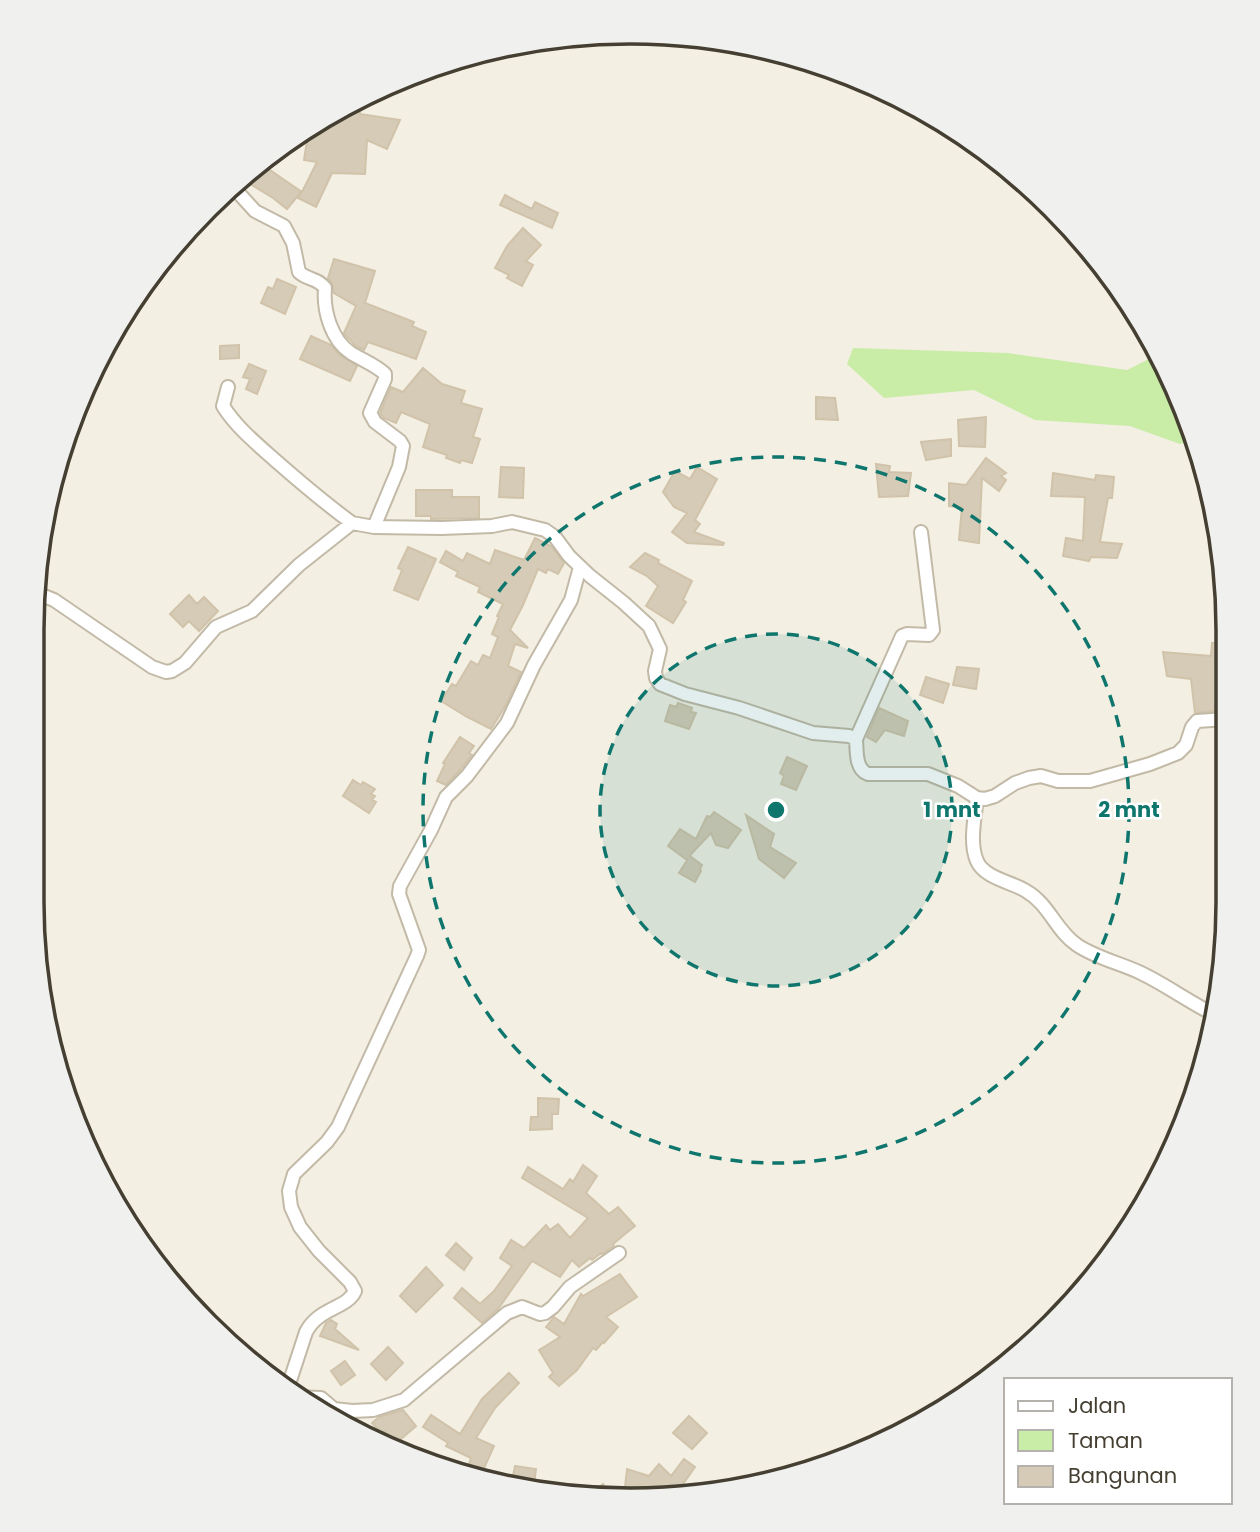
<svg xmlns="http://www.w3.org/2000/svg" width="1260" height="1532" font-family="Poppins,sans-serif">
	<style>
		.green { fill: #c9eca7 }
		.building { fill: #d5cbb7; stroke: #d1c3aa; stroke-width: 2 }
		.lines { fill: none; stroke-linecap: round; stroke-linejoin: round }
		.minor-casing { stroke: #c2baa7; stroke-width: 16 }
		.minor { stroke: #fff; stroke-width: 12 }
		.ring { fill: none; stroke: #0f766e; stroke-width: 3.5; stroke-dasharray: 12 9 }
		.rim { fill: none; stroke: #453f32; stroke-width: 3.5 }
		.centre { fill: #0f766e; stroke: #fff; stroke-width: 3.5 }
		.ring-label { font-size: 21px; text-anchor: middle; font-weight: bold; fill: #0f766e; stroke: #fff; stroke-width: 5; stroke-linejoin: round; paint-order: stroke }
	</style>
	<rect width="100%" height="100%" fill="#f3efe3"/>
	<path class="green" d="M 853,348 L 1008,353 L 1127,370 L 1159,354 L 1167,366 L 1195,440 L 1180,444 L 1130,426 L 1035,420 L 974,390 L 884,398 L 847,364 Z"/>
	<path class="building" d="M 349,105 L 360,106 L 360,114 L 400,120 L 387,149 L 367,140 L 365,174 L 332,173 L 316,207 L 298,198 L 301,192 L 287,209 L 273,198 L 244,180 L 264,166 L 302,192 L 317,162 L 304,160 L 308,134 Z
		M 505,195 L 532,209 L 535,202 L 558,213 L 552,228 L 500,205 Z
		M 523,228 L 541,245 L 526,261 L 533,265 L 522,286 L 507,278 L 509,275 L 495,268 L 507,246 Z
		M 334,259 L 375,271 L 365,303 L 414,322 L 412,326 L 426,332 L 416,359 L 368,342 L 364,350 L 356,346 L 345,335 L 344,333 L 356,306 L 334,293 L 332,283 L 328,278 Z
		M 277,279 L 296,287 L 285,314 L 261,303 L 268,287 L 273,289 Z
		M 311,336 L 331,345 L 339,354 L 357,366 L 350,381 L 300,359 Z
		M 239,345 L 239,358 L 220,359 L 220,346 Z
		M 249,364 L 266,371 L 257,394 L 246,389 L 250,379 L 243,377 Z
		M 423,368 L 442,384 L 465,391 L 461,403 L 482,409 L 473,437 L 480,439 L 472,463 L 461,460 L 460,463 L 446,458 L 447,455 L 423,447 L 430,424 L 401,412 L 396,423 L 384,418 L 380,413 L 391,387 L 403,392 Z
		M 816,397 L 835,398 L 838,420 L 816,419 Z
		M 986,417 L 985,447 L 959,446 L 958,420 Z
		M 951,439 L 951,456 L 926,460 L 921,442 Z
		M 986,458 L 1006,473 L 1001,476 L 1006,480 L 999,491 L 982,478 L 979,543 L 959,540 L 962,507 L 949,506 L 949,483 L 966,485 Z
		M 876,464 L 890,466 L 889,472 L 911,473 L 908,496 L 879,497 Z
		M 501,467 L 524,468 L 523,498 L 499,497 Z
		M 697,467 L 717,479 L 695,520 L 700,524 L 694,532 L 724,543 L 723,545 L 687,543 L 672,532 L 687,513 L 674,507 L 663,492 L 675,471 L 690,479 Z
		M 1053,473 L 1095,480 L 1096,475 L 1114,477 L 1112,498 L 1108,498 L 1100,542 L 1122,544 L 1117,558 L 1091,557 L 1089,561 L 1063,556 L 1066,538 L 1083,541 L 1085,497 L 1051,496 Z
		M 416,490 L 452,490 L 452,497 L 479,497 L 479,518 L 431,519 L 431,516 L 416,516 Z
		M 535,538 L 551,546 L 564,563 L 558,574 L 548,569 L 546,573 L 538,569 L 523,605 L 510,630 L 528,648 L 515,644 L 508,666 L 521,672 L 506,705 L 491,729 L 467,717 L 441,701 L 452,684 L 456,686 L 471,661 L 478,665 L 483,655 L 490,658 L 498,637 L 492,634 L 499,617 L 497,616 L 503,604 L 478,592 L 480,587 L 456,576 L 458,572 L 440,562 L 446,551 L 463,561 L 467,553 L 490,564 L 495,550 L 524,560 Z
		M 408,547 L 436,559 L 418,600 L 394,590 L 402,570 L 398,568 Z
		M 645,553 L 659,560 L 658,563 L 692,581 L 683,600 L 686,602 L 673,623 L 646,606 L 658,586 L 647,576 L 630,567 Z
		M 189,595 L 197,604 L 204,597 L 218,611 L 199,631 L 189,621 L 183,627 L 170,614 Z
		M 1212,643 L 1227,643 L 1227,710 L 1195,713 L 1191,679 L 1167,676 L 1163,652 L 1211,656 Z
		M 957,667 L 979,669 L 976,689 L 953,685 Z
		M 926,677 L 949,684 L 943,703 L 920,695 Z
		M 678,703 L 692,708 L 691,712 L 696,713 L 689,729 L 665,721 L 670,705 L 676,707 Z
		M 879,708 L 908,721 L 904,736 L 885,730 L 876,742 L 867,737 Z
		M 460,737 L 474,746 L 469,753 L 472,755 L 460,770 L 446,785 L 437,781 L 445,764 L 443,763 Z
		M 787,757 L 807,766 L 796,790 L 781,784 L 784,776 L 780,773 Z
		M 353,780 L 361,785 L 363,782 L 375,789 L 371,794 L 375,796 L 372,800 L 376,802 L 369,813 L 343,796 Z
		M 714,812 L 741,830 L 728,848 L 716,845 L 711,833 L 693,852 L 690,856 L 702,865 L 700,869 L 701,871 L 695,882 L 679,873 L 688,859 L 687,860 L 668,846 L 680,829 L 696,839 L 707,816 L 710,817 Z
		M 746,815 L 774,834 L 770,847 L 796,863 L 784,878 L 759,859 Z
		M 538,1098 L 559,1099 L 558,1114 L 552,1114 L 552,1129 L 530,1130 L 531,1117 L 538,1117 Z
		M 583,1165 L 597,1176 L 586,1193 L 609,1214 L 618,1207 L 635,1226 L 613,1244 L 614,1246 L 602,1254 L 601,1253 L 592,1260 L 590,1258 L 579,1267 L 572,1260 L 560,1277 L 532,1261 L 498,1309 L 482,1323 L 454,1298 L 462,1288 L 480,1304 L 494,1291 L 512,1266 L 500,1258 L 511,1240 L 524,1248 L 546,1225 L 550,1230 L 558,1224 L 570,1238 L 588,1218 L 522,1178 L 528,1167 L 563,1189 L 570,1179 L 573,1182 Z
		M 456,1243 L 472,1258 L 464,1270 L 446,1255 Z
		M 426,1267 L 443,1285 L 416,1312 L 400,1296 Z
		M 620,1274 L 637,1297 L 606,1317 L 618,1327 L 604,1343 L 603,1342 L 596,1350 L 593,1348 L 577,1370 L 559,1386 L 549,1377 L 553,1373 L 539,1350 L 560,1337 L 546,1327 L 554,1317 L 564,1324 L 581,1294 L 583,1296 Z
		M 331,1320 L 337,1324 L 335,1329 L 359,1350 L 320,1336 L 326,1323 Z
		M 388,1347 L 403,1363 L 386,1380 L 371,1364 Z
		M 345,1361 L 355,1375 L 341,1385 L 331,1371 Z
		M 509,1373 L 519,1383 L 495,1408 L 476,1438 L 494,1446 L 480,1477 L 466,1474 L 471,1458 L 446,1446 L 448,1443 L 423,1427 L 431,1415 L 460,1434 L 482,1399 Z
		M 403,1410 L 416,1426 L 395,1444 L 384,1431 L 381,1433 L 372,1423 L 379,1417 Z
		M 689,1416 L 707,1433 L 692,1449 L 673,1433 Z
		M 684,1459 L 695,1467 L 676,1494 L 586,1498 L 603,1484 L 610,1495 L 625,1487 L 627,1469 L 649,1476 L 659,1464 L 671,1476 Z
		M 515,1466 L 536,1469 L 534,1484 L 512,1481 Z"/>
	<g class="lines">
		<defs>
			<path id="minor" d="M 228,387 L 223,406 C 236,427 257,444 276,461 C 300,482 326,504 352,523
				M 374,527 L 442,528 L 492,526 L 512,522 L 545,530 L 555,537 L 569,556 L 590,576 L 624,603 L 649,626 L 660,649 L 655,671 L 656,678 L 660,684 L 685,694 L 739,708 L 813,733 L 849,736 L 856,739 C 857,751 855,769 868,774 L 928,774 L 958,786 L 977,798 L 985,799 L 995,796 L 1015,783 L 1029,778 L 1041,776 L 1058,781 L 1090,781 L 1150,764 L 1178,753 L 1186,745 L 1192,727 L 1197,721 L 1227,719
				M 33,594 L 39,594 L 54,600 L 152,667 L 166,672 L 172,671 L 185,663 L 216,627 L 252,611 L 299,565 L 352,523 L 374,527 L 399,467 L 403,446 L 400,441 L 375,422 L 370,413 L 385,379 L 385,374 C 376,365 362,360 351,353 C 331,340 323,310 325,288 C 318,278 307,280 299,272 L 293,243 L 284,226 L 255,211 L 234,188
				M 856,739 L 902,636 L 907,634 L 929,635 L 933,630 L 921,532
				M 977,798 C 975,817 969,843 977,861 C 984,878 1012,882 1026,891 C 1049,904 1056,931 1077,945 C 1096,958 1120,963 1141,973 C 1166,985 1189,1002 1215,1015
				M 287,1390 L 306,1332 C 319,1307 347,1309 355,1291 L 350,1282 L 319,1251 L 300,1227 L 291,1207 L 289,1191 L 294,1174 L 327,1142 L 338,1127 L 417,956 L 419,950 L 399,894 L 400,886 L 431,830 L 446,797 L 467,776 L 507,723 L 534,665 L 571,600 L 580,567
				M 295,1397 L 321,1398 L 334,1409 L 352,1411 L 373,1410 L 404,1400 L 507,1313 L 522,1307 L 540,1314 L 545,1313 L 553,1307 L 570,1287 L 619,1253"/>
		</defs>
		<use href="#minor" class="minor-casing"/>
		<use href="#minor" class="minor"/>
	</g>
	<circle cx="776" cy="810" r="176" fill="#0f766e" fill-opacity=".12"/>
	<g class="ring">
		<circle cx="776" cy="810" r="176"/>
		<circle cx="776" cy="810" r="353"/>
	</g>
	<path d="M0 0H1260V1532H0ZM630 44H630A586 586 0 0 1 1216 630V902A586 586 0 0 1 630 1488H630A586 586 0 0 1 44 902V630A586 586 0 0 1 630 44Z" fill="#f0f0ef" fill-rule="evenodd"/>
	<path class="rim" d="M630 44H630A586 586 0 0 1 1216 630V902A586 586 0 0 1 630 1488H630A586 586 0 0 1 44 902V630A586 586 0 0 1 630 44Z"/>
	<circle cx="776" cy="810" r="10" class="centre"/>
	<g class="ring-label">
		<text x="952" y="817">1 mnt</text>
		<text x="1129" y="817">2 mnt</text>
	</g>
	<rect x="1004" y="1378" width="228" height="126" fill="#ffffff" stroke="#b5b2ad" stroke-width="2"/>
	<rect x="1018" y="1401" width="35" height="10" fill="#ffffff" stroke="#b5b2ad" stroke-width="2"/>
	<text x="1068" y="1413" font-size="21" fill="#453f32">Jalan</text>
	<rect x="1018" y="1430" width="35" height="21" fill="#c9eca7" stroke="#b5b2ad" stroke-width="2"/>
	<text x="1068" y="1448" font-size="21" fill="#453f32">Taman</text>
	<rect x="1018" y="1466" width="35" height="21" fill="#d5cbb7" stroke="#b5b2ad" stroke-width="2"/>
	<text x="1068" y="1483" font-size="21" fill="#453f32">Bangunan</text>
</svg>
